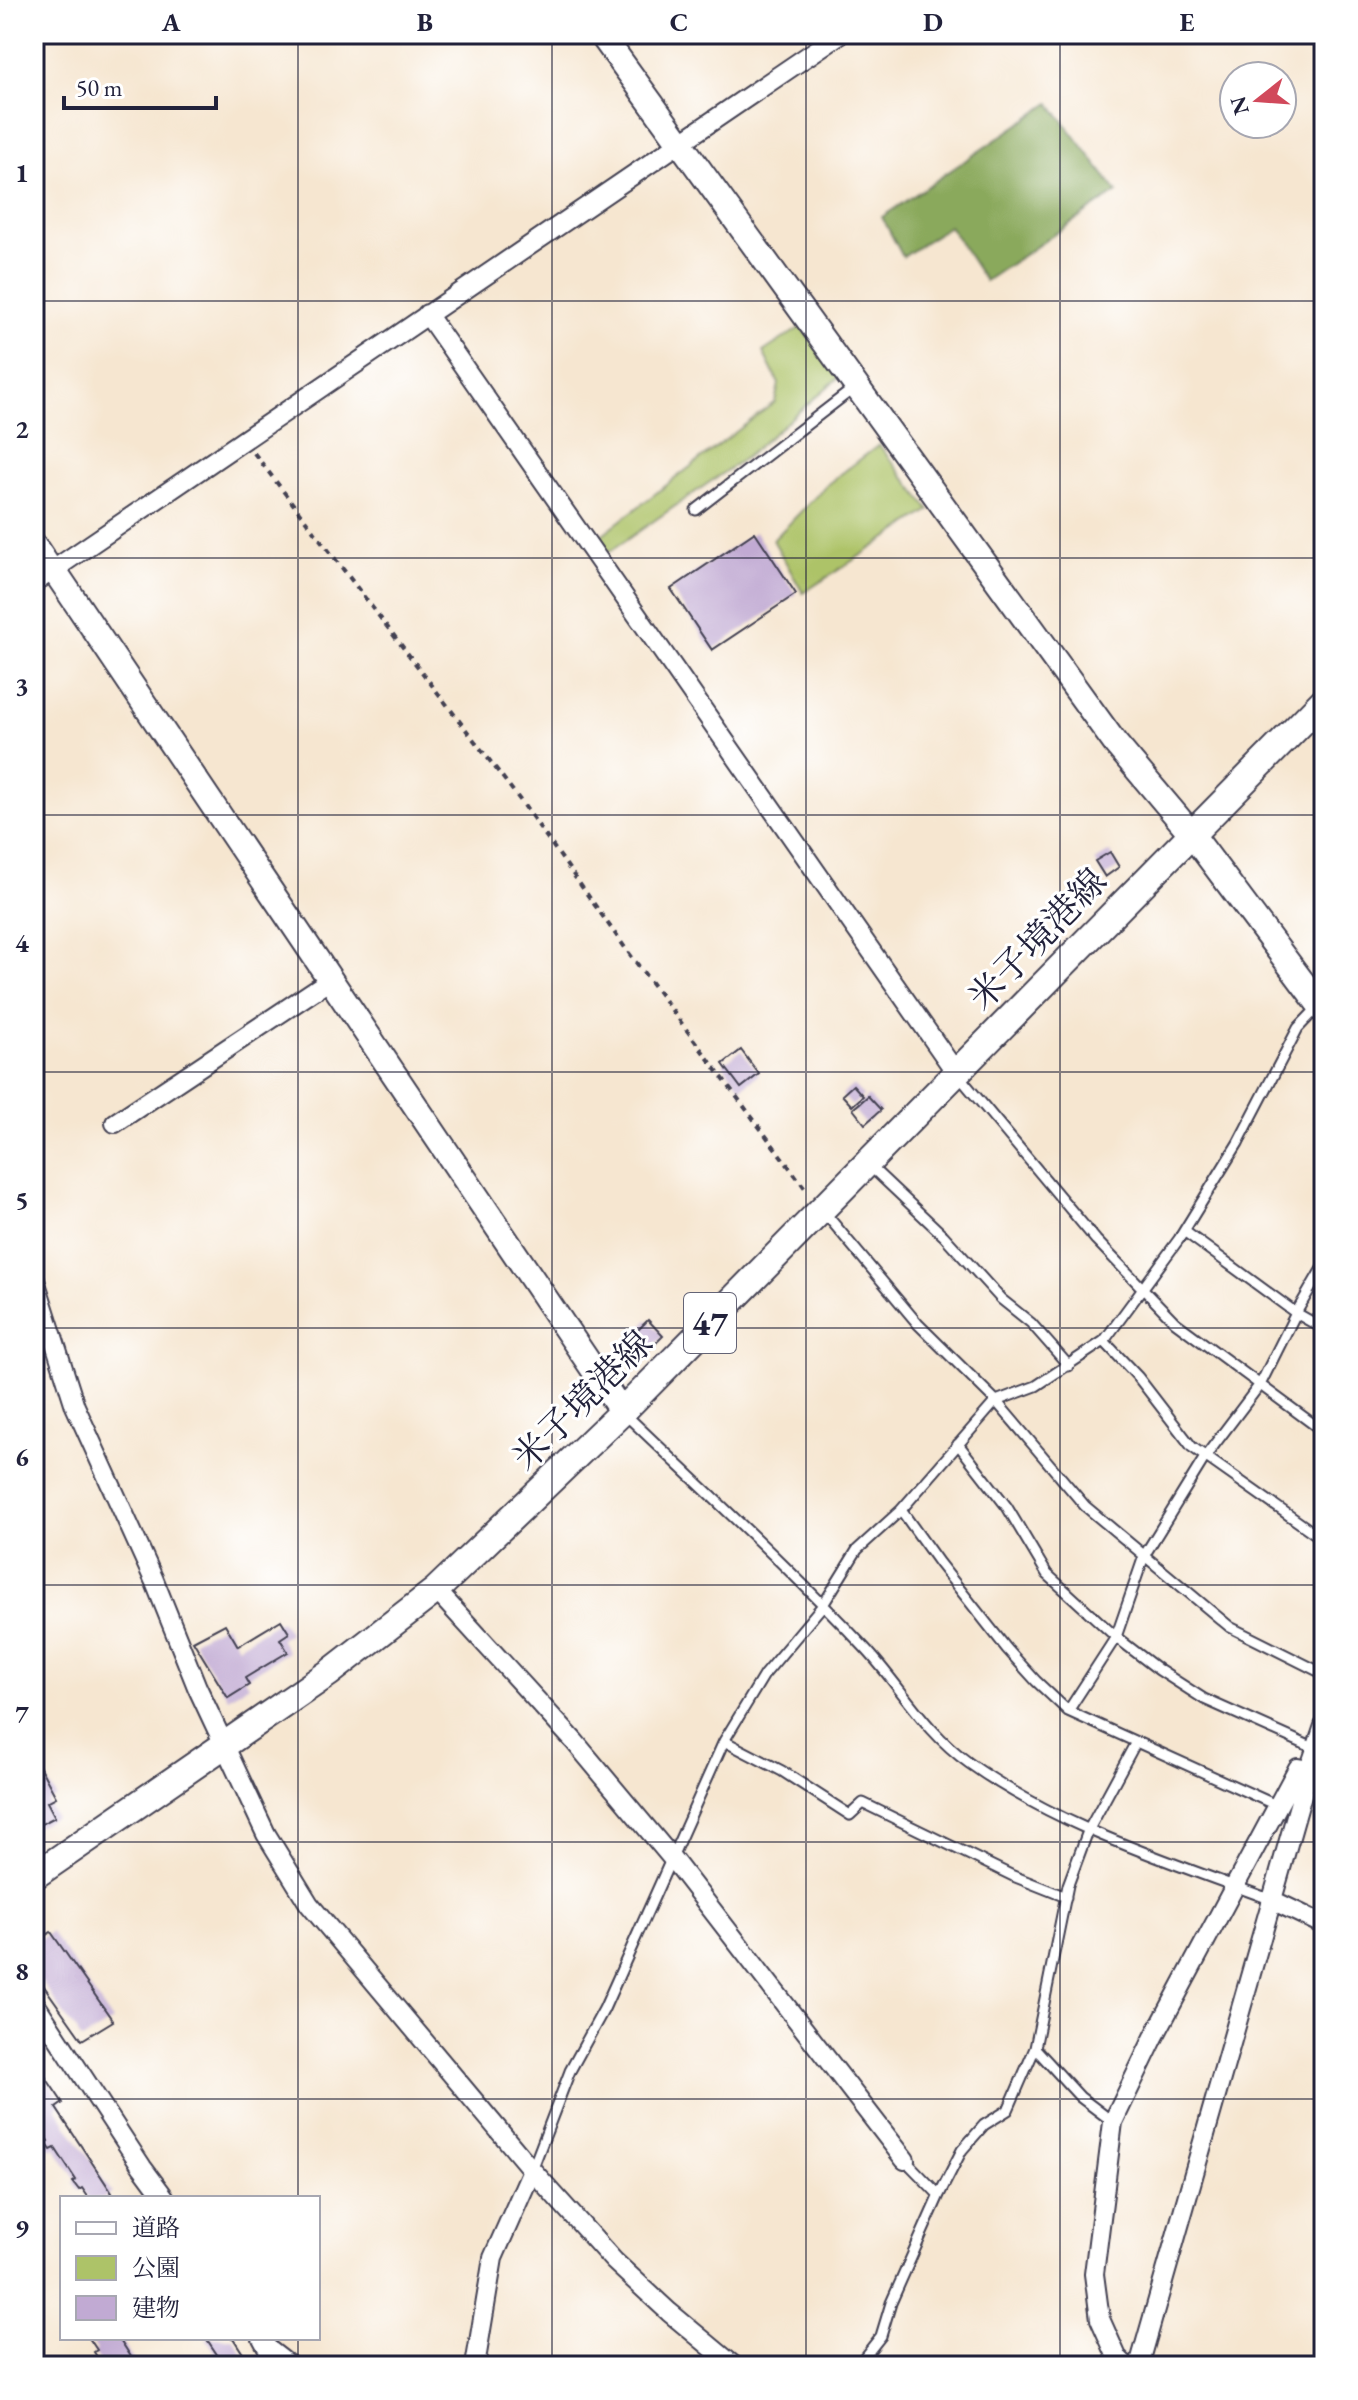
<svg xmlns="http://www.w3.org/2000/svg" width="1358" height="2400" font-family="'EB Garamond','Noto Serif JP',serif">
	<style>
		.green { fill: #adc368; stroke: #687252; stroke-width: 2 }
		.forest { fill: #8aa95c; stroke: #56664c; stroke-width: 2 }
		.building { fill: #c1aad3 }
		.lines { fill: none; stroke-linecap: round; stroke-linejoin: round }
		.lane-casing { stroke: #423f51; stroke-width: 13 }
		.street-casing { stroke: #423f51; stroke-width: 22 }
		.secondary-casing { stroke: #423f51; stroke-width: 28 }
		.primary-casing { stroke: #423f51; stroke-width: 30 }
		.path { stroke: #423f51; stroke-width: 4; stroke-dasharray: 6 6; stroke-linecap: butt }
		.lane { stroke: #fff; stroke-width: 9 }
		.street { stroke: #fff; stroke-width: 18 }
		.secondary { stroke: #fff; stroke-width: 24 }
		.primary { stroke: #fff; stroke-width: 26 }
		.grid { fill: none; stroke: #22223b; stroke-width: 2; stroke-opacity: 0.55 }
		.labels { text-anchor: middle; dominant-baseline: central; stroke-width: 6; stroke-linejoin: round; paint-order: stroke }
		.shield { fill: #fff; stroke: #646476; stroke-width: 2 }
		.shield-label { font-size: 34px; font-weight: bold; fill: #22223b }
		.street-label { font-size: 36px; fill: #22223b; stroke: #fff }
		.neatline { fill: none; stroke: #22223b; stroke-width: 3 }
		.grid-label { font-size: 26px; text-anchor: middle; font-weight: bold; fill: #22223b }
	</style>
	<rect width="100%" height="100%" fill="#fff"/>
	<filter id="ink" filterUnits="userSpaceOnUse"><feTurbulence type="fractalNoise" baseFrequency=".0125" numOctaves="2"/><feDisplacementMap in="SourceGraphic" scale="16" xChannelSelector="R" yChannelSelector="G"/><feConvolveMatrix kernelMatrix="1 2 1 2 8 2 1 2 1" color-interpolation-filters="sRGB"/></filter>
	<filter id="wash" filterUnits="userSpaceOnUse"><feTurbulence type="fractalNoise" baseFrequency=".006" numOctaves="4" result="noise"/><feDisplacementMap in="SourceGraphic" scale="32" xChannelSelector="R" yChannelSelector="G"/><feGaussianBlur stdDeviation="1.8" result="paint"/><feColorMatrix in="noise" values="0 0 0 0 0 0 0 0 0 0 0 0 0 0 0 0 0 1.4 0 .05"/><feComposite in="paint" operator="in"/></filter>
	<g filter="url(#wash)">
		<rect width="100%" height="100%" fill="#f6e6d0"/>
		<path class="green" d="M 801,327 L 839,377 L 746,457 L 609,552 L 595,540 L 775,402 L 779,384 L 763,352 Z
			M 879,445 L 930,510 L 803,593 L 773,540 L 829,483 Z"/>
		<path class="forest" d="M 1050,103 L 1117,192 L 985,281 L 949,226 L 903,257 L 882,217 Z"/>
		<g id="blocks">
			<path class="building" d="M 755,532 L 796,594 L 712,650 L 671,589 Z
				M 1110,852 L 1119,867 L 1105,877 L 1095,861 Z
				M 741,1050 L 759,1074 L 741,1088 L 723,1064 Z
				M 853,1085 L 863,1096 L 852,1106 L 842,1095 Z
				M 868,1096 L 881,1110 L 865,1124 L 853,1109 Z
				M 648,1320 L 663,1336 L 650,1349 L 633,1335 Z
				M 281,1620 L 289,1633 L 280,1639 L 288,1652 L 245,1678 L 249,1685 L 228,1698 L 193,1641 L 225,1624 L 238,1646 Z
				M 37,1762 L 56,1797 L 47,1802 L 55,1817 L 34,1828 L 34,1764 Z
				M 51,1932 L 113,2021 L 82,2040 L 34,1972 L 34,1943 Z
				M 34,2060 L 63,2103 L 56,2108 L 112,2193 L 104,2198 L 89,2198 L 82,2188 L 79,2190 L 73,2182 L 76,2180 L 55,2148 L 51,2150 L 46,2143 L 49,2141 L 37,2123 L 41,2120 L 34,2109 Z
				M 89,2338 L 119,2338 L 137,2366 L 107,2366 L 104,2360 L 101,2363 L 94,2352 L 97,2350 Z
				M 206,2338 L 233,2338 L 251,2366 L 220,2366 L 217,2361 L 220,2359 Z"/>
		</g>
	</g>
	<g filter="url(#ink)">
		<use href="#blocks" fill-opacity="0" stroke="#423f51" stroke-width="2"/>
		<g class="lines">
			<defs>
				<path id="lane" d="M 696,510 L 854,388
					M 959,1076 L 1096,1240 L 1175,1322 L 1324,1432
					M 869,1165 L 944,1236 L 1001,1299 L 1031,1323 L 1069,1366
					M 824,1212 L 918,1324 L 996,1401 L 1085,1506 L 1230,1627 L 1324,1674
					M 1184,1231 L 1296,1313 L 1261,1383 L 1205,1457 L 1144,1556 L 1116,1637 L 1159,1670 L 1204,1699 L 1316,1749
					M 1324,1265 L 1296,1313 L 1324,1329
					M 1104,1341 L 1138,1377 L 1192,1447 L 1324,1540
					M 625,1414 C 705,1491 788,1566 864,1647 C 901,1686 923,1730 969,1763 C 1060,1828 1169,1861 1272,1900
					M 958,1444 L 1007,1507 L 1047,1574 L 1116,1637 L 1068,1711
					M 901,1510 L 939,1563 L 1007,1649 L 1036,1681 L 1068,1711 L 1278,1806
					M 724,1741 L 782,1771 L 850,1815 L 863,1803 L 1013,1876 L 1066,1897
					M 1113,2122 L 1080,2097 L 1035,2048 L 1068,1885 L 1088,1831 L 1136,1742
					M 905,2160 L 939,2195 L 962,2150 L 984,2125 L 1008,2110 L 1035,2048
					M 532,2170 L 570,2071 L 604,2009 L 724,1741 L 764,1675 L 823,1605 L 857,1550 L 901,1510 L 996,1401 L 1036,1386 L 1104,1341 L 1179,1239 L 1238,1143 L 1298,1028 L 1319,1006
					M 853,2366 L 862,2360 L 881,2336 L 891,2303 L 939,2195"/>
				<path id="street" d="M 427,314 L 957,1074
					M 34,540 L 54,570
					M 34,583 L 840,34
					M 115,1123 L 330,980
					M 34,1277 L 75,1406 L 154,1580 L 197,1687 L 266,1834 L 309,1904 L 532,2170 L 614,2261 L 669,2312 L 734,2366
					M 436,1590 L 574,1741 L 671,1857 L 905,2160
					M 1272,1900 L 1324,1925
					M 34,2002 L 142,2167 L 165,2198
					M 262,2338 L 268,2349 L 290,2366
					M 475,2366 L 493,2258 L 532,2170
					M 1126,2366 L 1117,2357 L 1100,2319 L 1094,2274 L 1113,2122 L 1154,2037 L 1298,1768 L 1309,1770
					M 1139,2366 L 1309,1770 L 1324,1726"/>
				<path id="secondary" d="M 601,34 L 1115,743 L 1190,832 L 1324,1011
					M 54,570 L 622,1412"/>
				<path id="primary" d="M 34,1876 L 329,1673 L 436,1590 L 622,1412 L 1324,700"/>
			</defs>
			<use href="#lane" class="lane-casing"/>
			<use href="#street" class="street-casing"/>
			<use href="#secondary" class="secondary-casing"/>
			<use href="#primary" class="primary-casing"/>
			<path class="path" d="M 254,453 L 523,804 L 626,949 L 808,1192
				M 1324,2366 L 1324,2365"/>
			<use href="#lane" class="lane"/>
			<use href="#street" class="street"/>
			<use href="#secondary" class="secondary"/>
			<use href="#primary" class="primary"/>
		</g>
	</g>
	<path class="grid" d="M 298,34 L 298,2198M 552,34 L 552,2366M 806,34 L 806,2366M 1060,34 L 1060,2366M 34,301 L 1324,301M 34,558 L 1324,558M 34,815 L 1324,815M 34,1072 L 1324,1072M 34,1328 L 1324,1328M 34,1585 L 1324,1585M 34,1842 L 1324,1842M 34,2099 L 1324,2099M 298,2338 L 298,2366"/>
	<g class="labels">
		<rect class="shield" x="684" y="1293" width="52" height="60" rx="6"/>
		<g class="shield-label">
			<text x="710" y="1323">47</text>
		</g>
		<g class="street-label">
			<text transform="translate(1037 939) rotate(-46)">米子境港線</text>
			<text transform="translate(582 1400) rotate(-45)">米子境港線</text>
		</g>
	</g>
	<rect width="1358" height="2400" fill="none" stroke="#fff" stroke-width="88"/>
	<rect x="60" y="2196" width="260" height="144" fill="#ffffff" stroke="#a7a7b1" stroke-width="2"/>
	<rect x="76" y="2222" width="40" height="12" fill="#ffffff" stroke="#a7a7b1" stroke-width="2"/>
	<text x="132" y="2236" font-size="24" fill="#22223b">道路</text>
	<rect x="76" y="2256" width="40" height="24" fill="#adc368" stroke="#a7a7b1" stroke-width="2"/>
	<text x="132" y="2276" font-size="24" fill="#22223b">公園</text>
	<rect x="76" y="2296" width="40" height="24" fill="#c1aad3" stroke="#a7a7b1" stroke-width="2"/>
	<text x="132" y="2316" font-size="24" fill="#22223b">建物</text>
	<g transform="translate(1258 100) rotate(253)"><circle r="38" fill="#ffffff" stroke="#a7a7b1" stroke-width="2"/>
	<path d="M0-6L14 30L0 20L-14 30Z" fill="#d1495b"/>
	<text y="-12" font-size="22" font-weight="bold" text-anchor="middle" fill="#22223b">N</text>
	</g>
	<path d="M64 96v12h152v-12" fill="none" stroke="#22223b" stroke-width="4"/>
	<text x="76" y="96" font-size="24" fill="#22223b" stroke="#ffffff" stroke-width="6" paint-order="stroke">50 m</text>
	<rect x="44" y="44" width="1270" height="2312" class="neatline"/>
	<g class="grid-label">
		<text x="171" y="31">A</text>
		<text x="425" y="31">B</text>
		<text x="679" y="31">C</text>
		<text x="933" y="31">D</text>
		<text x="1187" y="31">E</text>
		<text x="22" y="182">1</text>
		<text x="22" y="438">2</text>
		<text x="22" y="695">3</text>
		<text x="22" y="952">4</text>
		<text x="22" y="1209">5</text>
		<text x="22" y="1466">6</text>
		<text x="22" y="1723">7</text>
		<text x="22" y="1980">8</text>
		<text x="22" y="2237">9</text>
	</g>
</svg>
